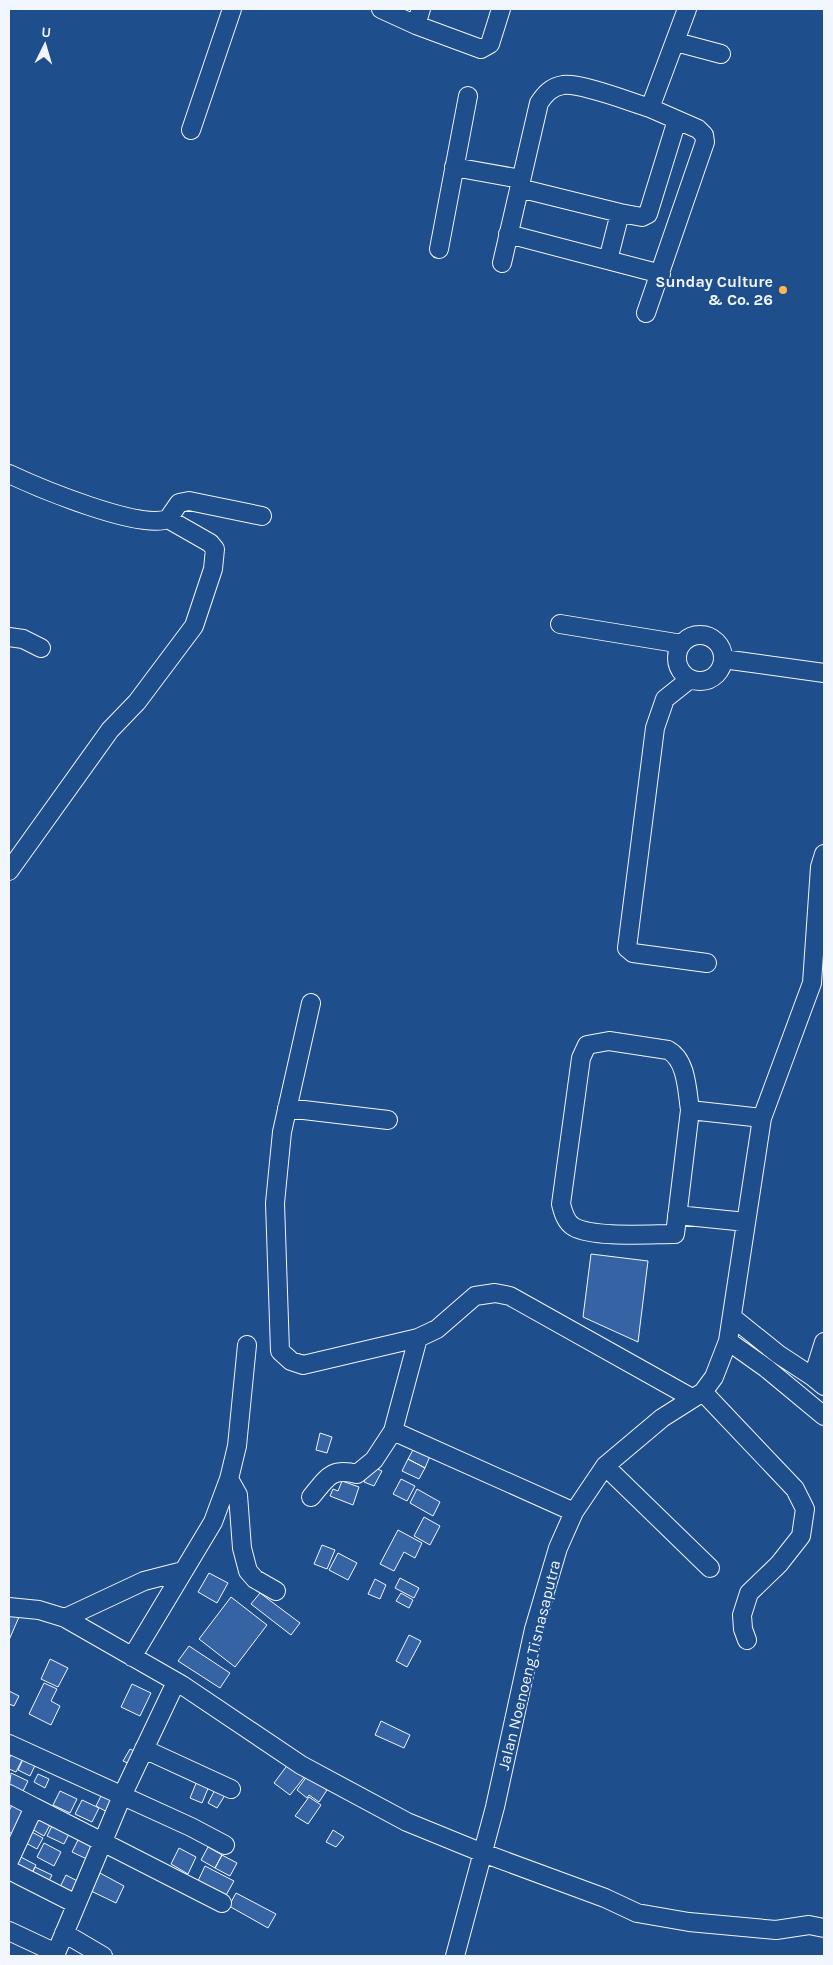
<svg xmlns="http://www.w3.org/2000/svg" width="833" height="1965" font-family="Karla,sans-serif">
	<style>
		.building { fill: #3563a3; stroke: #f2f6ff }
		.lines { fill: none; stroke-linecap: round; stroke-linejoin: round }
		.minor-casing { stroke: #f2f6ff; stroke-width: 20 }
		.minor { stroke: #1f4e8c; stroke-width: 18 }
		.poi-dot { fill: #ffb74d; stroke: #1f4e8c; stroke-width: 2 }
		.labels { text-anchor: middle; dominant-baseline: central; stroke-width: 4; stroke-linejoin: round; paint-order: stroke }
		.poi-label { font-size: 16px; font-weight: bold; fill: #f2f6ff; stroke: #1f4e8c; text-anchor: end }
		.street-label { font-size: 16px; fill: #f2f6ff; stroke: #1f4e8c }
	</style>
	<rect width="100%" height="100%" fill="#1f4e8c"/>
	<path class="building" d="M 591,1254 L 648,1261 L 638,1342 L 583,1317 Z
		M 320,1433 L 332,1437 L 327,1453 L 316,1450 Z
		M 414,1448 L 430,1456 L 425,1468 L 408,1459 Z
		M 408,1459 L 425,1468 L 419,1479 L 402,1471 Z
		M 371,1466 L 382,1471 L 374,1486 L 364,1482 Z
		M 401,1479 L 415,1486 L 407,1501 L 393,1494 Z
		M 342,1481 L 359,1487 L 353,1505 L 330,1496 L 333,1489 L 338,1491 Z
		M 417,1489 L 440,1502 L 433,1516 L 410,1503 Z
		M 424,1517 L 440,1526 L 430,1545 L 414,1536 Z
		M 398,1530 L 422,1543 L 415,1558 L 404,1552 L 394,1571 L 380,1564 Z
		M 322,1545 L 335,1550 L 327,1569 L 314,1564 Z
		M 338,1553 L 357,1563 L 348,1580 L 329,1570 Z
		M 209,1573 L 228,1583 L 217,1603 L 198,1592 Z
		M 400,1578 L 419,1588 L 414,1598 L 395,1588 Z
		M 375,1579 L 386,1585 L 380,1599 L 368,1594 Z
		M 260,1593 L 300,1623 L 291,1635 L 251,1604 Z
		M 401,1593 L 413,1600 L 409,1608 L 396,1601 Z
		M 231,1597 L 267,1625 L 235,1667 L 199,1639 Z
		M 9,1612 L 19,1617 L 9,1640 Z
		M 409,1635 L 421,1641 L 407,1667 L 396,1661 Z
		M 189,1646 L 230,1673 L 220,1688 L 178,1661 Z
		M 50,1659 L 68,1668 L 58,1687 L 41,1679 Z
		M 44,1683 L 57,1689 L 51,1701 L 60,1706 L 51,1725 L 29,1714 Z
		M 132,1684 L 151,1693 L 140,1716 L 121,1707 Z
		M 9,1691 L 19,1696 L 14,1706 L 9,1704 Z
		M 381,1721 L 410,1735 L 404,1748 L 375,1735 Z
		M 130,1749 L 138,1753 L 132,1765 L 123,1761 Z
		M 13,1751 L 24,1756 L 16,1772 L 9,1769 L 9,1759 Z
		M 26,1753 L 38,1759 L 30,1776 L 18,1770 Z
		M 289,1763 L 306,1775 L 290,1795 L 274,1783 Z
		M 11,1773 L 28,1781 L 21,1795 L 9,1789 Z
		M 38,1774 L 49,1779 L 45,1788 L 34,1782 Z
		M 307,1776 L 327,1790 L 319,1802 L 309,1795 L 307,1798 L 297,1790 Z
		M 197,1781 L 209,1786 L 202,1803 L 190,1798 Z
		M 217,1786 L 227,1792 L 217,1808 L 208,1803 Z
		M 60,1791 L 77,1799 L 70,1813 L 53,1805 Z
		M 103,1792 L 120,1800 L 113,1815 L 96,1806 Z
		M 309,1797 L 321,1805 L 308,1824 L 295,1816 Z
		M 82,1800 L 99,1808 L 92,1822 L 75,1814 Z
		M 12,1805 L 29,1813 L 17,1836 L 9,1832 L 9,1811 Z
		M 36,1816 L 51,1823 L 44,1836 L 30,1828 Z
		M 54,1822 L 71,1830 L 64,1844 L 47,1836 Z
		M 28,1830 L 43,1838 L 37,1849 L 22,1841 Z
		M 333,1830 L 344,1837 L 336,1847 L 326,1842 Z
		M 79,1838 L 96,1846 L 89,1860 L 72,1852 Z
		M 44,1843 L 61,1852 L 54,1866 L 37,1857 Z
		M 208,1847 L 222,1855 L 215,1868 L 201,1860 Z
		M 179,1848 L 196,1857 L 188,1874 L 171,1864 Z
		M 222,1855 L 237,1863 L 230,1876 L 215,1868 Z
		M 19,1856 L 36,1865 L 29,1879 L 12,1870 Z
		M 205,1866 L 234,1881 L 225,1897 L 197,1883 Z
		M 35,1867 L 52,1875 L 45,1889 L 28,1881 Z
		M 100,1873 L 124,1886 L 116,1903 L 91,1891 Z
		M 66,1875 L 83,1884 L 76,1898 L 59,1889 Z
		M 236,1893 L 276,1914 L 268,1928 L 229,1906 Z"/>
	<g class="lines">
		<defs>
			<path id="minor" d="M 381,9 L 416,25 L 481,49 L 490,44 L 501,9
				M 416,25 L 421,9
				M 676,42 L 721,54
				M 191,130 L 232,9
				M 454,167 L 521,179
				M 519,188 L 620,213
				M 508,234 L 661,274
				M 439,249 L 468,96
				M 608,260 L 620,213 L 642,217 L 648,214 L 677,120
				M 502,263 L 539,103 C 545,94 551,87 563,85 C 582,83 630,102 650,108
				M 646,313 L 705,142 L 704,135 L 698,129 L 650,108 L 687,9
				M 9,474 C 39,488 139,530 168,519 L 179,503 L 189,501 L 262,516
				M 560,624 L 682,644
				M677 658a23 23 0 1 1 46 0a23 23 0 1 1-46 0Z
				M 9,637 L 23,639 L 41,648
				M 723,659 L 824,673
				M 690,679 L 665,699 L 655,728 L 627,948 L 633,953 L 707,963
				M 9,871 L 110,730 L 137,702 L 194,626 L 213,569 L 215,549 L 210,543 L 168,519
				M 311,1003 L 282,1132 L 275,1203 L 280,1351 L 291,1361 L 303,1365 L 418,1338 L 437,1329 L 475,1296 L 495,1293 L 510,1296 L 692,1398
				M 287,1108 L 388,1120
				M 690,1110 C 687,1091 687,1060 668,1050 L 609,1041 L 587,1045 L 581,1058 L 561,1204 C 563,1212 566,1223 574,1227 C 594,1238 650,1234 675,1234 L 690,1110 L 762,1118
				M 677,1215 L 746,1222
				M 732,1317 L 778,1354 L 813,1377
				M 418,1338 L 393,1431 L 574,1512
				M 728,1341 L 766,1368 L 824,1416
				M 824,1342 L 813,1377 L 824,1386
				M 703,1392 L 795,1489 L 805,1509 L 801,1536 L 779,1564 L 749,1593 L 742,1615 L 743,1629 L 747,1640
				M 605,1466 L 710,1568
				M 229,1479 L 238,1495 L 242,1548 L 248,1571 L 255,1579 L 276,1591
				M 311,1497 C 327,1478 331,1467 357,1474 L 374,1460 L 393,1431
				M 9,1607 L 39,1610 L 65,1618 L 182,1685 L 301,1765 L 407,1822 L 483,1853 L 605,1898 L 637,1913 L 689,1922 L 776,1930 L 809,1925 L 824,1928
				M 65,1618 L 144,1581 L 183,1571
				M 132,1657 L 213,1522 L 229,1479 L 237,1446 L 247,1345
				M 9,1744 L 191,1827 L 225,1845
				M 144,1749 L 231,1789
				M 9,1794 L 34,1807
				M 9,1861 L 34,1807 L 222,1903
				M 9,1870 L 76,1904
				M 9,1931 L 56,1953 L 54,1956
				M 64,1933 L 103,1956
				M 56,1953 L 122,1796 L 176,1682
				M 455,1956 L 495,1807 L 534,1629 L 558,1548 L 574,1512 L 605,1466 L 662,1418 L 703,1392 L 714,1377 L 728,1341 L 762,1118 L 812,983 L 820,867 L 824,854"/>
		</defs>
		<use href="#minor" class="minor-casing"/>
		<use href="#minor" class="minor"/>
	</g>
	<circle class="poi-dot" cx="783" cy="290" r="5"/>
	<g class="labels">
		<g class="poi-label">
			<text x="773" y="281">Sunday Culture<tspan x="773" dy="18">&amp; Co. 26</tspan></text>
		</g>
		<g class="street-label">
			<text transform="translate(529 1665) rotate(-76)">Jalan Noenoeng Tisnasaputra</text>
		</g>
	</g>
	<rect width="833" height="1965" fill="none" stroke="#f2f6ff" stroke-width="20"/>
	<g transform="translate(45 45) rotate(5)" stroke="#1f4e8c" stroke-width="4" paint-order="stroke">
	<path d="M0-4L9 19L0 12L-9 19Z" fill="#f2f6ff"/>
	<text y="-8" font-size="14" font-weight="bold" text-anchor="middle" fill="#f2f6ff">U</text>
	</g>
</svg>
